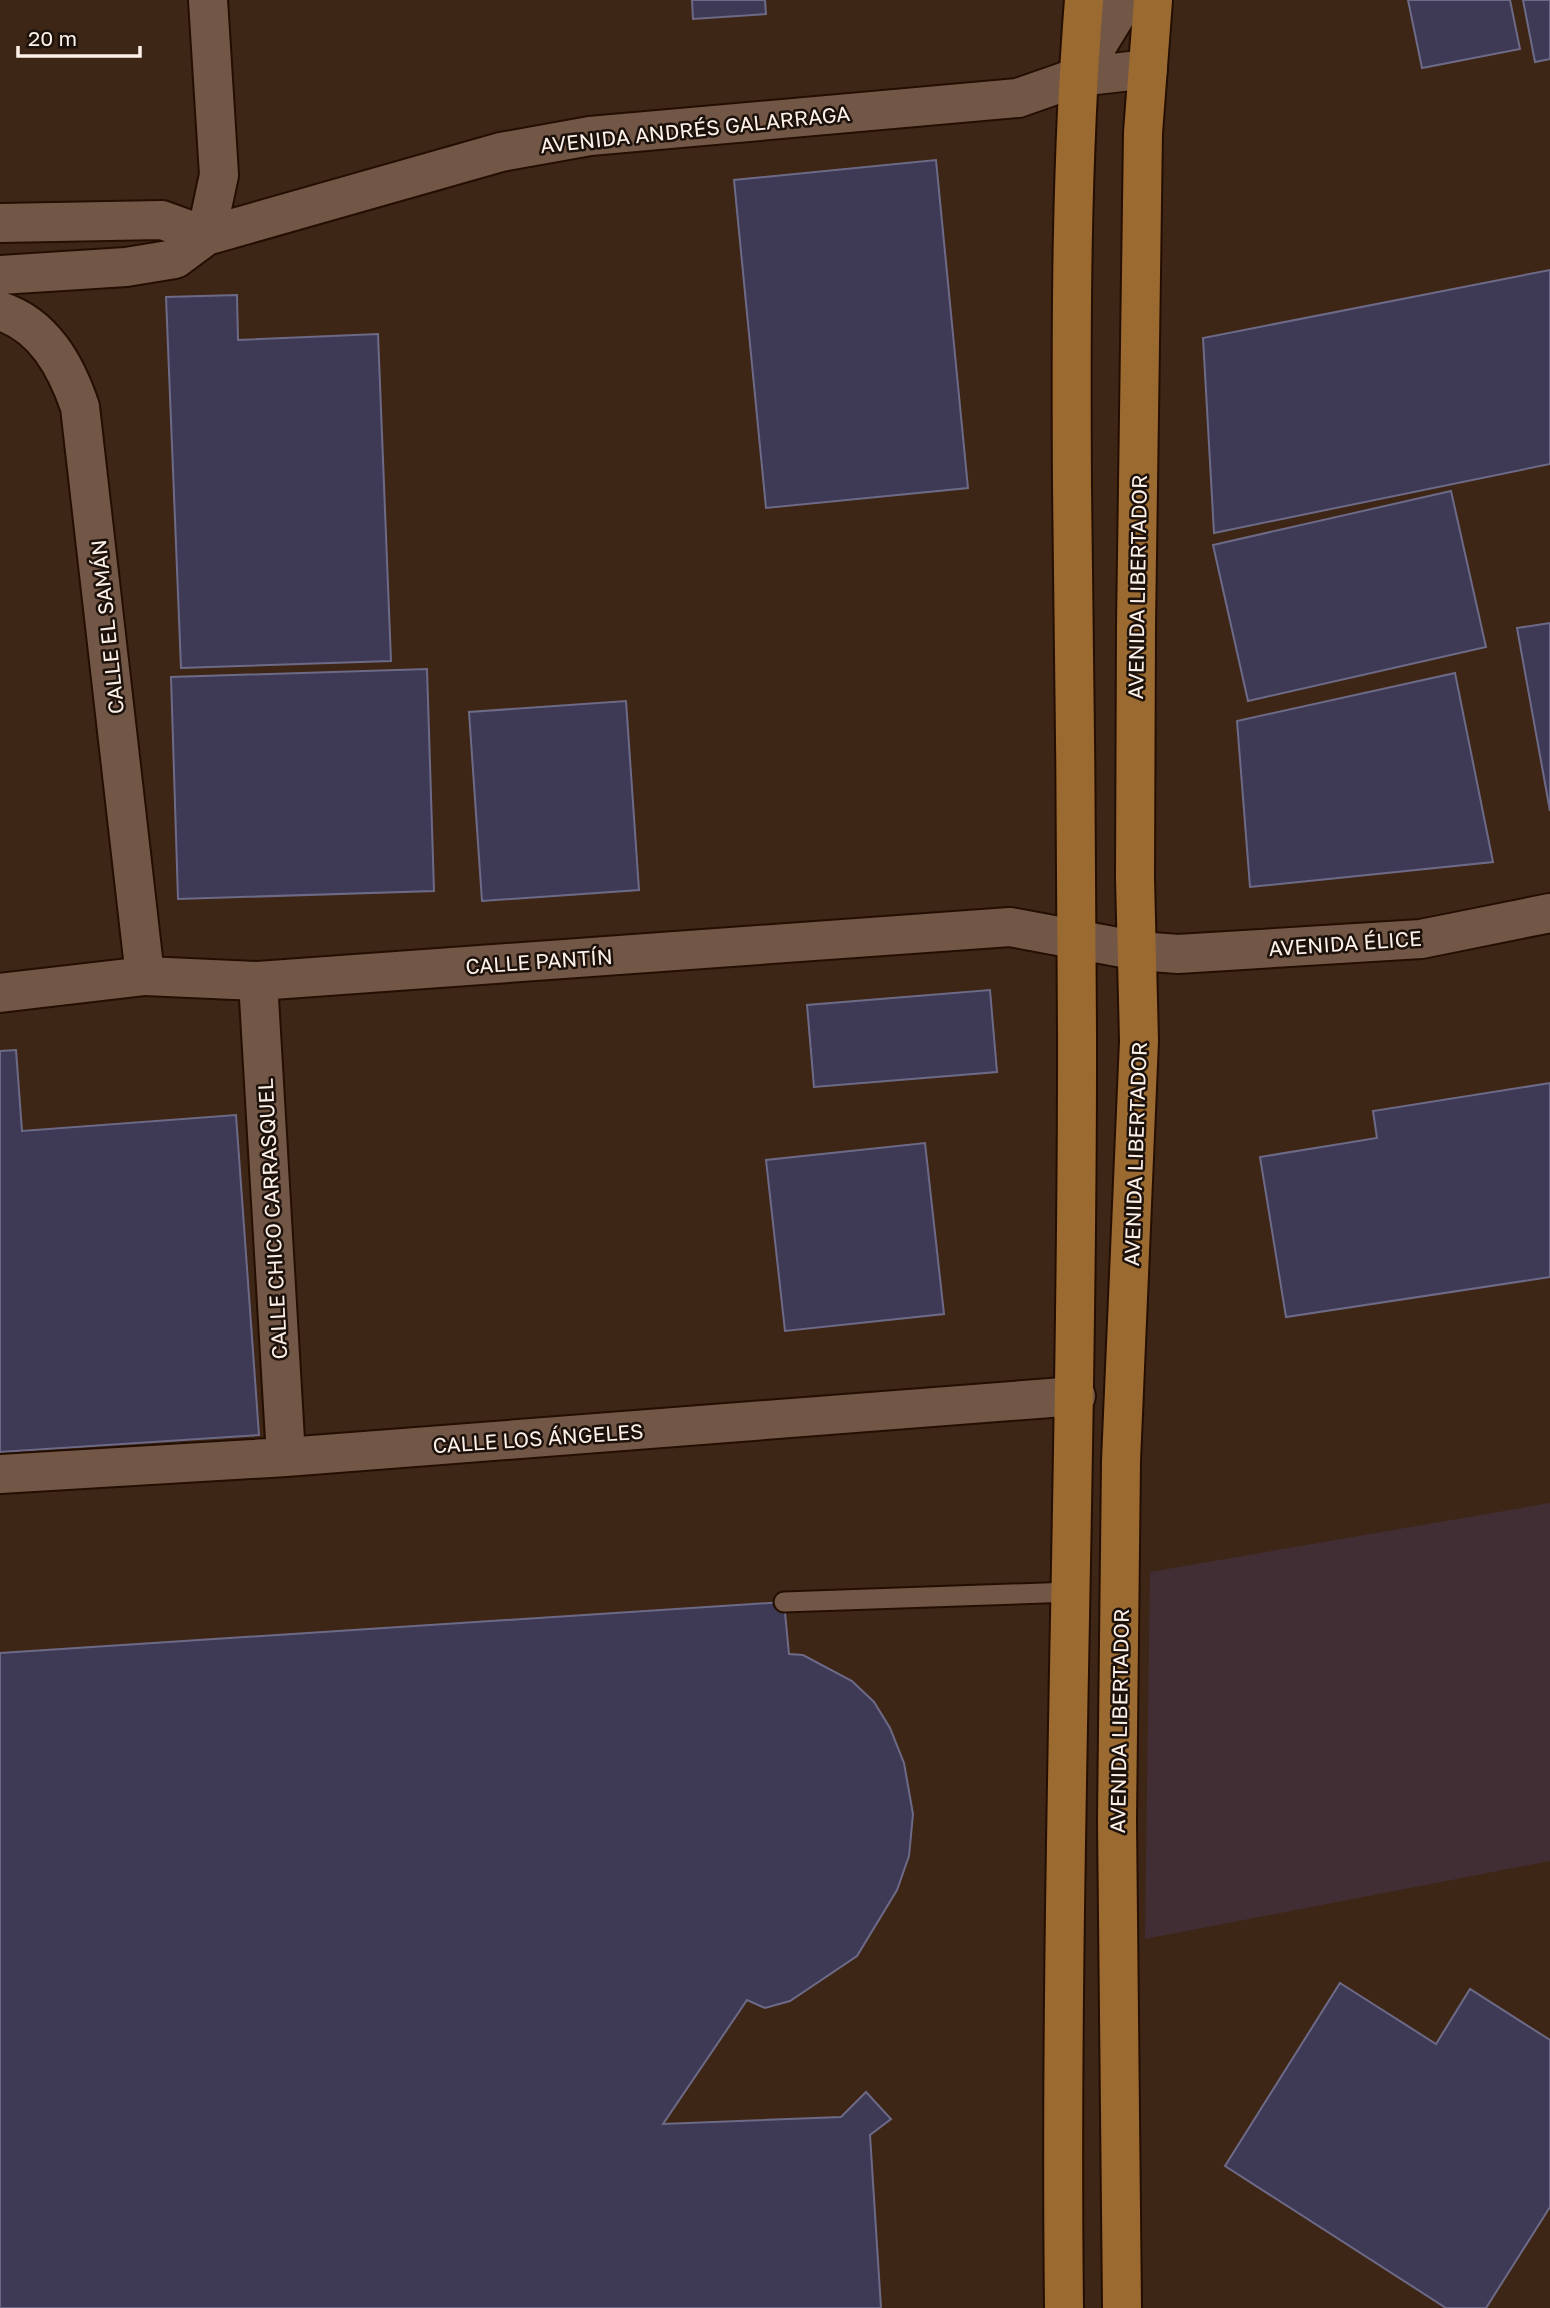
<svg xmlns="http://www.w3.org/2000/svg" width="1550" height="2308" font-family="'Golos Text',sans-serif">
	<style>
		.education { fill: #412e35 }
		.building { fill: #3e3a55; stroke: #6d6a87; stroke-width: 2 }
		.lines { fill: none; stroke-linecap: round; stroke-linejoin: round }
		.service-casing { stroke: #240e02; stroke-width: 23 }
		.minor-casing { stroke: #240e02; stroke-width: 42 }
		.secondary-casing { stroke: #240e02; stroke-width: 42 }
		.primary-casing { stroke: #240e02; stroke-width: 42 }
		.service { stroke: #735746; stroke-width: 19 }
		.minor { stroke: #735746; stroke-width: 38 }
		.secondary { stroke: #735746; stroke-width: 38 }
		.primary { stroke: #9b6a30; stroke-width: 38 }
		.labels { text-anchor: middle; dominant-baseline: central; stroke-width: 5; stroke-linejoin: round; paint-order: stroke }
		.street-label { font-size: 21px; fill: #fef1e9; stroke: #1d120b }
	</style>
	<rect width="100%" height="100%" fill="#3e2616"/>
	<path class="education" d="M 1550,1503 L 1550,1861 L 1145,1939 L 1150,1572 Z"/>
	<path class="building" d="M 692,0 L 765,0 L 766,14 L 693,19 Z
		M 1408,0 L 1510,0 L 1520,49 L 1422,68 Z
		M 1523,0 L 1550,0 L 1550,59 L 1535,62 Z
		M 936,160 L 968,488 L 766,508 L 734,180 Z
		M 1550,270 L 1550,464 L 1214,533 L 1203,338 Z
		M 237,295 L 238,340 L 378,334 L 391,661 L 181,668 L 166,297 Z
		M 1451,491 L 1486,647 L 1248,701 L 1213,545 Z
		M 1550,623 L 1550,811 L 1517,628 Z
		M 427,669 L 434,891 L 178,899 L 171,677 Z
		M 1455,673 L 1493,862 L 1250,887 L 1237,721 Z
		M 626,701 L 639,890 L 482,901 L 469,712 Z
		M 990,990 L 997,1072 L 814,1087 L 807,1005 Z
		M 16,1050 L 22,1131 L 236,1115 L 259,1435 L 0,1452 L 0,1051 Z
		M 1550,1083 L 1550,1277 L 1286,1317 L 1260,1157 L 1377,1138 L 1373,1111 Z
		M 925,1143 L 944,1314 L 785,1331 L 766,1160 Z
		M 784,1602 L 789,1654 L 803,1655 L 852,1681 L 874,1702 L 890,1728 L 904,1763 L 913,1814 L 909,1856 L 897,1890 L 857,1956 L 790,2001 L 765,2008 L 747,2000 L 663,2124 L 841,2117 L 866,2092 L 891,2119 L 870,2135 L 881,2308 L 0,2308 L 0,1653 Z
		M 1340,1983 L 1436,2044 L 1470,1989 L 1550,2040 L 1550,2207 L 1486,2308 L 1446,2308 L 1225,2166 Z"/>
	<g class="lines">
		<defs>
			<path id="service" d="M 784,1602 L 1072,1592"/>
			<path id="minor" d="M 206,236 L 219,175 L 208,0
				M 258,981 L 286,1457
				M 0,993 L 145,976
				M 0,1474 L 286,1457 L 1076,1396"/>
			<path id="secondary" d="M 1078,77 L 1125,0
				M 0,223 L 162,220 L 206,236 L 501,152 L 590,136 L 1018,98 L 1078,77 L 1148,69
				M 0,275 L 126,267 L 175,259 L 206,236
				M 0,311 C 44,325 66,366 80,407 L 145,976 L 258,981 L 1010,927 L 1139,951 L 1178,954 L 1421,939 L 1550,913"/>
			<path id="primary" d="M 1064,2308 C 1059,1883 1078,1458 1077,1032 C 1077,850 1074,669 1072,487 C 1071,325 1071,162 1084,0
				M 1122,2308 L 1117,1820 L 1121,1461 L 1139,1041 L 1135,878 L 1136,626 L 1143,133 L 1153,0"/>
		</defs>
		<use href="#service" class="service-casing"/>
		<use href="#minor" class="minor-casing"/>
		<use href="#secondary" class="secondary-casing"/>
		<use href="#primary" class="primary-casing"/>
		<use href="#service" class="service"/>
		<use href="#minor" class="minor"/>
		<use href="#secondary" class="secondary"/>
		<use href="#primary" class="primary"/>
	</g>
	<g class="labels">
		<g class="street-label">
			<text transform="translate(695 129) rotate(-6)">AVENIDA ANDRÉS GALARRAGA</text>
			<text transform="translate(1137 587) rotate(-89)">AVENIDA LIBERTADOR</text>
			<text transform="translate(107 627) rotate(-96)">CALLE EL SAMÁN</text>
			<text transform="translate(1345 943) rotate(-4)">AVENIDA ÉLICE</text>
			<text transform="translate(539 961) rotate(-4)">CALLE PANTÍN</text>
			<text transform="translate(1135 1154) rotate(-88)">AVENIDA LIBERTADOR</text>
			<text transform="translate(272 1219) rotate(-93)">CALLE CHICO CARRASQUEL</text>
			<text transform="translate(538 1438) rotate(-4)">CALLE LOS ÁNGELES</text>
			<text transform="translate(1119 1721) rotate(-89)">AVENIDA LIBERTADOR</text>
		</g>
	</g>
	<path d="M18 46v10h122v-10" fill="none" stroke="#fef1e9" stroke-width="3.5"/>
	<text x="28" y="46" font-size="21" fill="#fef1e9" stroke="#1d120b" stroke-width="5" paint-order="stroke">20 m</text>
</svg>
